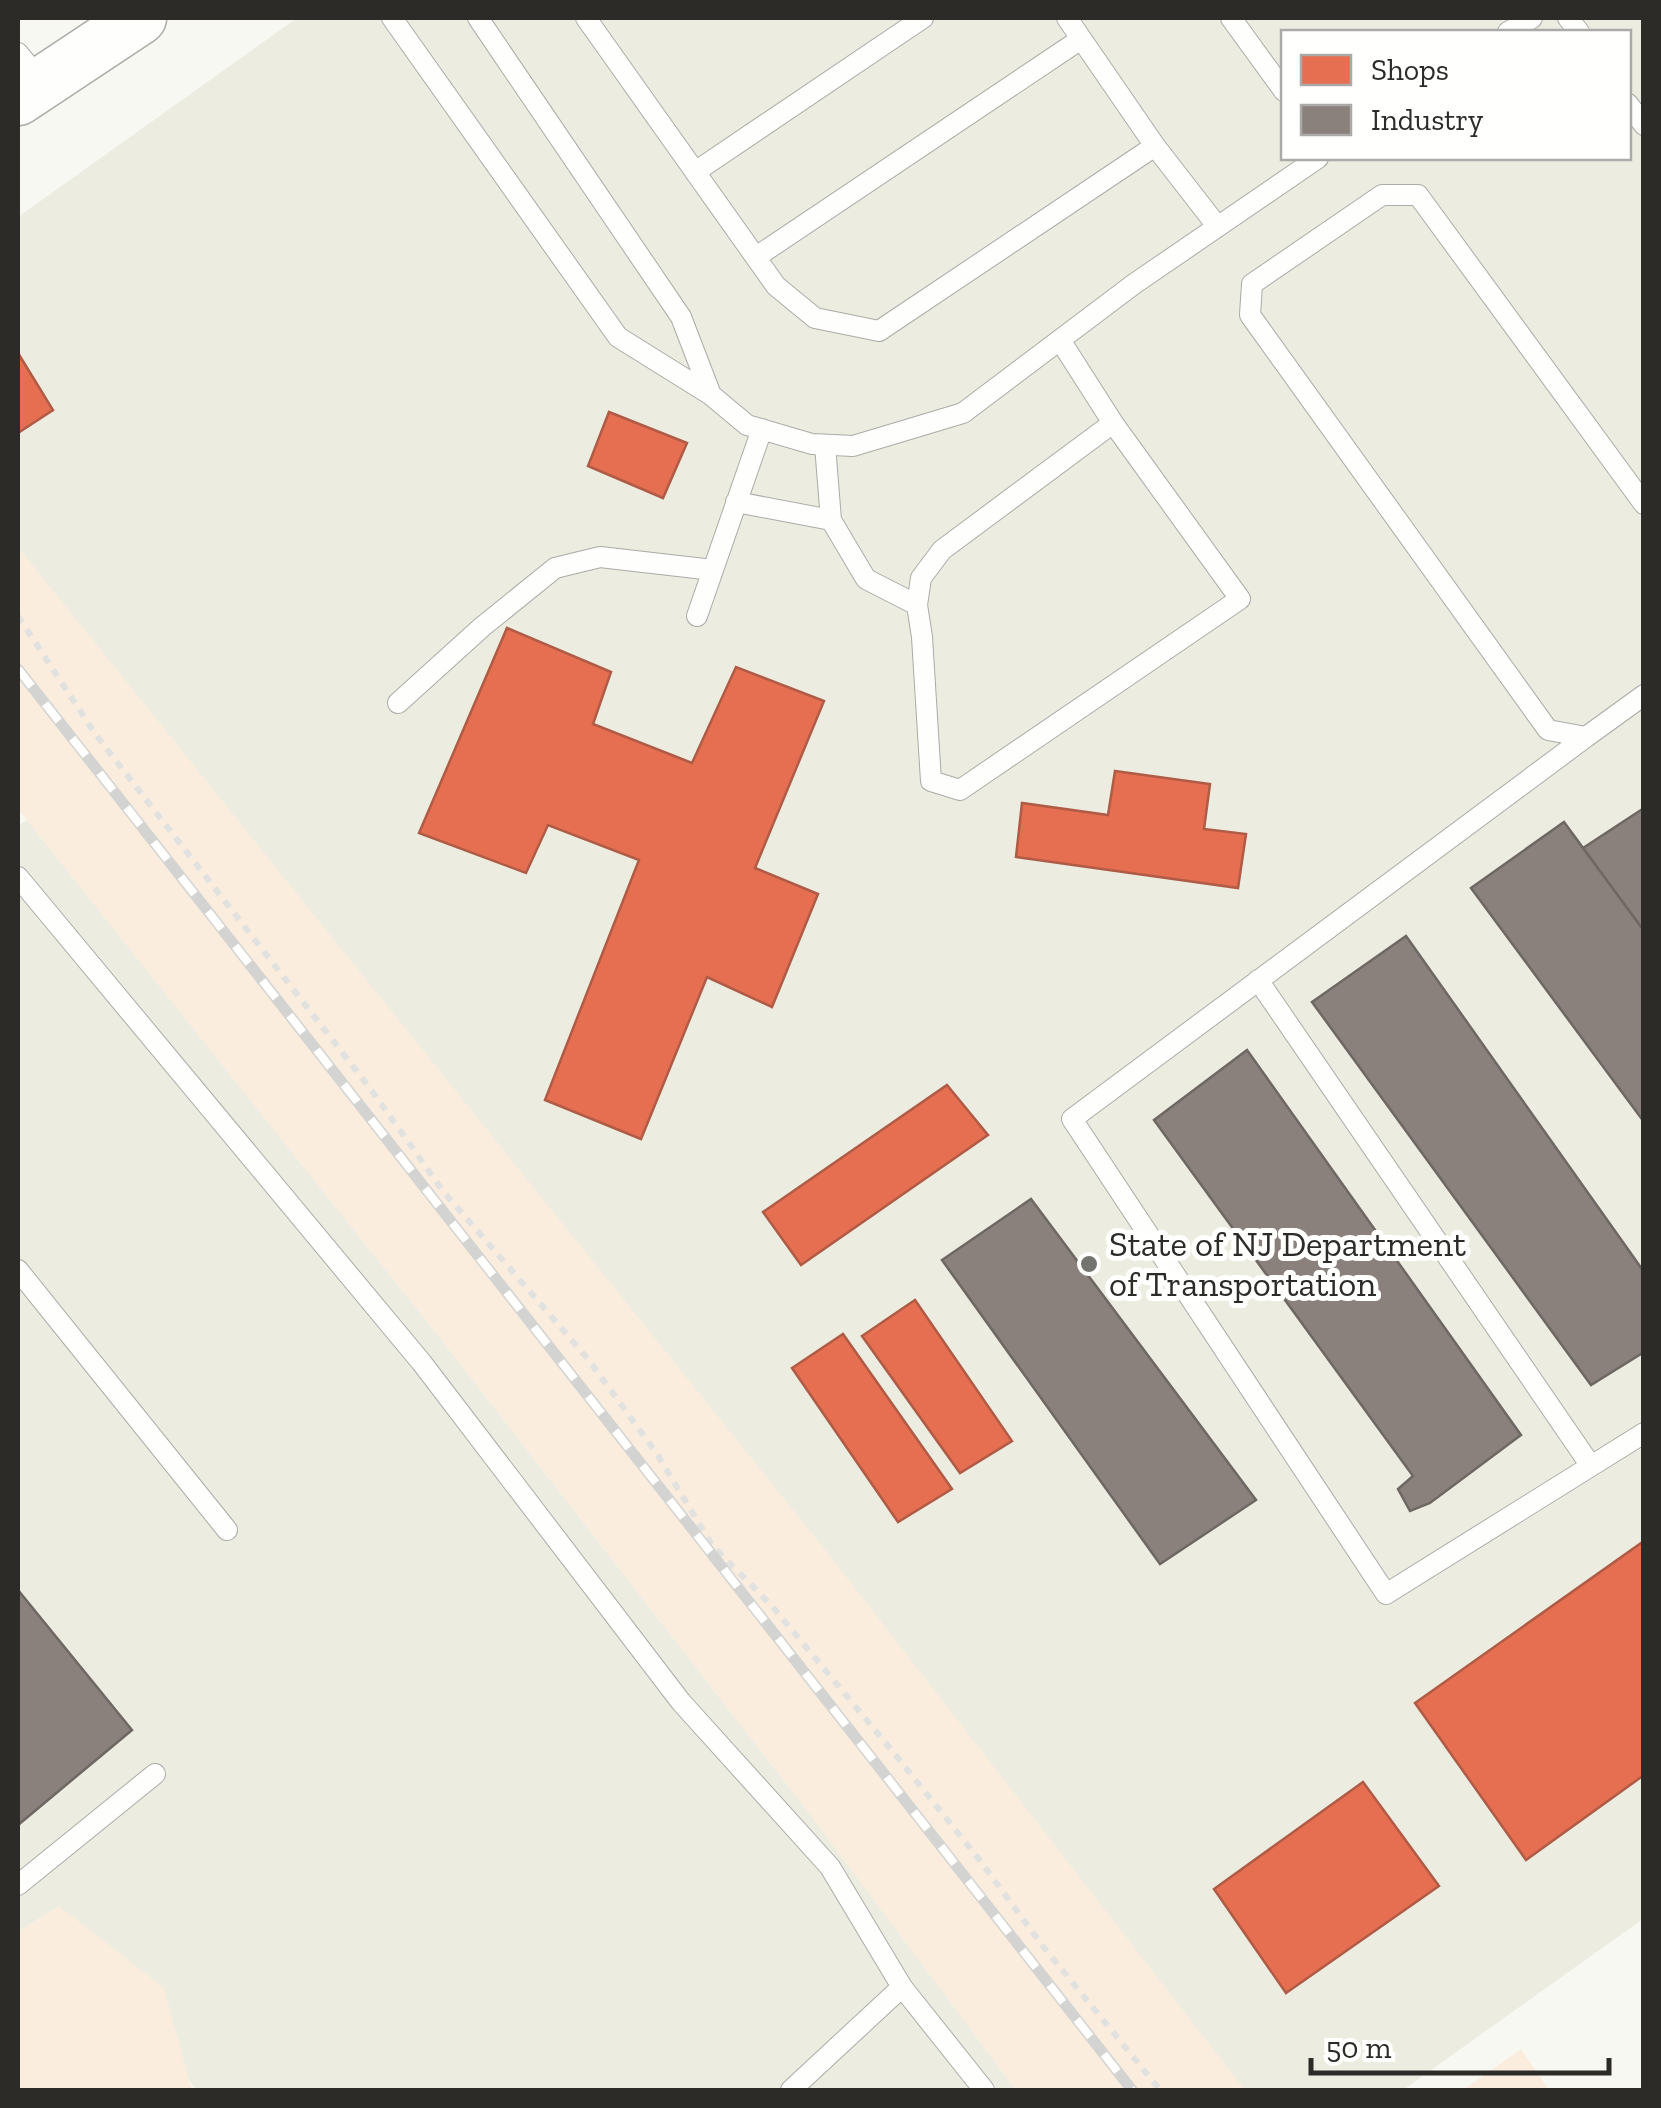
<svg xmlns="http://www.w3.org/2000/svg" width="1661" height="2108" font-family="'Zilla Slab',serif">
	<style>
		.built { fill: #ecece0; fill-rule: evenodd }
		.green { fill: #faedde }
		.shops { fill: #e76f51; stroke: #af5b45; stroke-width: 2.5 }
		.industry { fill: #8a817c; stroke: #6e6763; stroke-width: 2.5 }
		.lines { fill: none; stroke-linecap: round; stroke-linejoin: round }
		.service-casing { stroke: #ababa7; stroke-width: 22 }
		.tertiary-casing { stroke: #ababa7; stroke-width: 55 }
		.path { stroke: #e1e1df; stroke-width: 6; stroke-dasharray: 8 8; stroke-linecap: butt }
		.service { stroke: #fefefd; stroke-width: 20 }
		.tertiary { stroke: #fefefd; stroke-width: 52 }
		.rail-casing { stroke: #d3d3d2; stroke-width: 11 }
		.rail { stroke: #fffffe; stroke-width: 8; stroke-dasharray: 22; stroke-linecap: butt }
		.poi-dot { fill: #73736f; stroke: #fffffe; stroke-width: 4 }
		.labels { text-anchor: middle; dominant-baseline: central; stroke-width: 10; stroke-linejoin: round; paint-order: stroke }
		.poi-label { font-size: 35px; fill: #2c2b28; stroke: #fffffe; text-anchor: start }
	</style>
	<rect width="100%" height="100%" fill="#f8f8f2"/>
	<path class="built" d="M 297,18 L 1643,18 L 1643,1919 L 1403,2090 L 1187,2090 L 18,610 L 18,217 ZM 1284,32 L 1628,32 L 1628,158 L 1284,158 Z
		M 27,820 L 437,1334 L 806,1809 L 1016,2090 L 196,2090 L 59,1906 L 18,1932 L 18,826 Z"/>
	<path class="green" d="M 18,547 L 823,1547 L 1245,2090 L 1016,2090 L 806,1809 L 437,1334 L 18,809 Z
		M 59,1906 L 164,1988 L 191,2087 L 196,2090 L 18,2090 L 18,1932 Z
		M 1521,2049 L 1549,2090 L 1463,2090 Z"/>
	<path class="shops" d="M 18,353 L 53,410 L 18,433 Z
		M 609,412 L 687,443 L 663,498 L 588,466 Z
		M 507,628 L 611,672 L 593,724 L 692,763 L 736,667 L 824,701 L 755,868 L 818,894 L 772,1007 L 707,977 L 641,1139 L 545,1100 L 639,860 L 548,825 L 526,873 L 419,833 Z
		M 1115,771 L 1210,784 L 1204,829 L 1246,834 L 1238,888 L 1016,857 L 1022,803 L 1108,815 Z
		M 947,1085 L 988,1135 L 801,1265 L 763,1212 Z
		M 915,1300 L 1012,1441 L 960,1473 L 862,1336 Z
		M 843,1334 L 952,1489 L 898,1522 L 792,1368 Z
		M 1644,1541 L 1644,1775 L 1526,1860 L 1415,1703 Z
		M 1363,1782 L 1439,1886 L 1286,1993 L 1214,1889 Z"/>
	<path class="industry" d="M 1644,808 L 1644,931 L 1583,848 Z
		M 1564,822 L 1644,931 L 1644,1122 L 1471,888 Z
		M 1406,936 L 1644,1272 L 1644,1352 L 1591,1385 L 1312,1002 Z
		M 1247,1050 L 1521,1435 L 1430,1503 L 1410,1511 L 1398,1489 L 1413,1476 L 1154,1120 Z
		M 1031,1199 L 1256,1500 L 1160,1564 L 942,1260 Z
		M 18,1590 L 132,1730 L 18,1825 Z"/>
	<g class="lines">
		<defs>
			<path id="service" d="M 392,18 L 618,337 L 711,395 L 747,425 L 812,444 L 853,446 L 963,413 L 1134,284 L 1318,158
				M 478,18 L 681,317 L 711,395
				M 586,18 L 776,286 L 815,318 L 879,331 L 1155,146 L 1217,226
				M 1067,18 L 1155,146
				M 1231,18 L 1284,91
				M 1568,18 L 1579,32
				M 1508,32 L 1532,18
				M 18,53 L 41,81
				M 1628,104 L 1644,125
				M 695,172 L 923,18
				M 756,257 L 1081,39
				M 1060,340 L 1113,423 L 1240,599 L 960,790 L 931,781 L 922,637 L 917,605 L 921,578 L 942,550 L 1113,423
				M 736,502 L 831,520 L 825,445
				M 1644,504 L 1418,195 L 1382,195 L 1252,284 L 1250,315 L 1548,730 L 1586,737 L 1644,695
				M 831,520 L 866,579 L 917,605
				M 697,616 L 762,429
				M 398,703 L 482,627 L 555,568 L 600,557 L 713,570
				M 1586,737 L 1072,1119 L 1386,1594 L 1644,1433
				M 18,877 L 422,1363 L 681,1702 L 830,1867 L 902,1987 L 791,2090
				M 1258,980 L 1591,1466
				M 18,1270 L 227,1530
				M 18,1885 L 155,1774
				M 902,1987 L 984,2090"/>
			<path id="tertiary" d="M 18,99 L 140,18"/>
		</defs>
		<use href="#service" class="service-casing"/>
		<use href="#tertiary" class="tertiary-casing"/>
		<path class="path" d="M 18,616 L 96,735 L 372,1091 L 443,1191 L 588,1359 L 657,1454 L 712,1545 L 771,1605 L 889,1747 L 978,1858 L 1042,1945 L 1160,2090"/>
		<use href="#service" class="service"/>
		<use href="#tertiary" class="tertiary"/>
		<defs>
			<path id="rail" d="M 18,669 L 1132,2090"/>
		</defs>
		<use href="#rail" class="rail-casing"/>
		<use href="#rail" class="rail"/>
	</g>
	<circle class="poi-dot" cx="1089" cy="1264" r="10"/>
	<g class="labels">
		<g class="poi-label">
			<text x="1109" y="1244">State of NJ Department<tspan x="1109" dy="40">of Transportation</tspan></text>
		</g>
	</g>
	<rect width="1661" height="2108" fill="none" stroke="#2c2b28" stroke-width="40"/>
	<rect x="1281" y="30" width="350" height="130" fill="#fffffe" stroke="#abaaa8" stroke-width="2.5"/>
	<rect x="1301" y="55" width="50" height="30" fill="#e76f51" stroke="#abaaa8" stroke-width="2.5"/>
	<text x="1371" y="80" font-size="30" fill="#2c2b28">Shops</text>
	<rect x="1301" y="105" width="50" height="30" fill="#8a817c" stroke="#abaaa8" stroke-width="2.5"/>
	<text x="1371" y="130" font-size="30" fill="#2c2b28">Industry</text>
	<path d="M1311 2058v15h298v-15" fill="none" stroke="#2c2b28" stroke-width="5"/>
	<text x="1326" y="2058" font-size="30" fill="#2c2b28" stroke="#fffffe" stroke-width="8" paint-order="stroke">50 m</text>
</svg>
